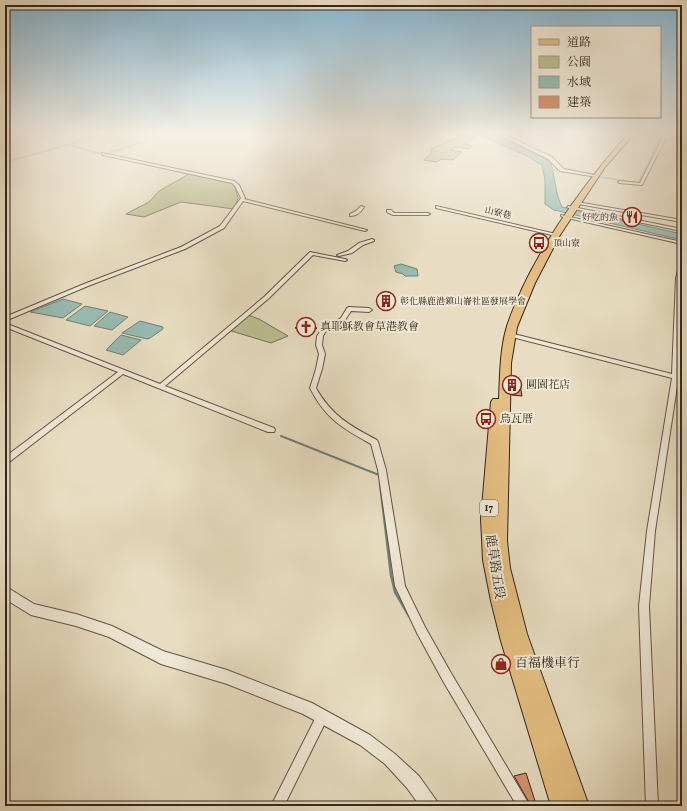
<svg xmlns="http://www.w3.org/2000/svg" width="687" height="811" font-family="Vollkorn,'Noto Serif TC',serif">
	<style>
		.green { fill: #babf90; stroke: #777256 }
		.water { fill: #97bcb3; stroke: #6f8076 }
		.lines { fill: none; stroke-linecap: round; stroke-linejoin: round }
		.stream-far1 { stroke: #6f8076; stroke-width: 2 }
		.stream { stroke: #6f8076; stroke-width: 2.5 }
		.canal { fill: #97bcb3; fill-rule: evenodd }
		.building { fill: #d5946e; stroke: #34261b }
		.minor-casing { stroke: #615445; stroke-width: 2 }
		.tertiary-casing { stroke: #615445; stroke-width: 2 }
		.primary-casing { stroke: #34261b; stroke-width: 2 }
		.minor { fill: #f0e9d7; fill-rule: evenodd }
		.tertiary { fill: #f0e9d7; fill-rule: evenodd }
		.primary { fill: #e4be81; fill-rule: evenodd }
		.labels { text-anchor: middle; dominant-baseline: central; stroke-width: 4; stroke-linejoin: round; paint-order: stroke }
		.far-street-label { font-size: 9px; fill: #34261b; stroke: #f0e9d7 }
		.far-poi-label { font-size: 9px; fill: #34261b; stroke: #f0e9d7; text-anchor: start }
		.shield { fill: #f0e9d7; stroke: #6c6053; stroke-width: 1 }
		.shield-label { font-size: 10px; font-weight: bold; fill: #34261b }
		.poi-label { font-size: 11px; fill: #34261b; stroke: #f0e9d7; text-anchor: start }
		.near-street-label { font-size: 13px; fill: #34261b; stroke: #f0e9d7 }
		.near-poi-label { font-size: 13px; fill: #34261b; stroke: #f0e9d7; text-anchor: start }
	</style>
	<rect width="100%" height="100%" fill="#e8ddc2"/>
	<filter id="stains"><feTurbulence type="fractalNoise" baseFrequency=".005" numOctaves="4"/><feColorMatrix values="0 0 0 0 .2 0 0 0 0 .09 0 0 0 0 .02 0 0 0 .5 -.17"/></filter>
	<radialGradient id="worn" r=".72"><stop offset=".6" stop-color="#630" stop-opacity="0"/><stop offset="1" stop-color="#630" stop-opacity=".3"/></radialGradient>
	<path class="green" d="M 466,134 L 477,137 L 464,144 L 472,146 L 469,149 L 456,147 L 451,150 L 462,152 L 453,160 L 441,159 L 437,162 L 424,160 L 431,153 L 431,149 Z
		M 189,174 L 234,183 L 238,198 L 234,209 L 181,202 L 144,217 L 126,214 L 149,202 L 159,191 Z
		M 248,315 L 259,319 L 288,336 L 271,343 L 228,330 Z"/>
	<path class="water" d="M 477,134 L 492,134 L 538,155 L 551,163 C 555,178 555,193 562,207 L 682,234 L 682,240 L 554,210 L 545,204 L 545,180 L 542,165 L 523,154 Z
		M 401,264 L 417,269 L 418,276 L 405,276 L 403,274 L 396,272 L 394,266 Z
		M 63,299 L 82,304 L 63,318 L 30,312 Z
		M 85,306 L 108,311 L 90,326 L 66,320 Z
		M 110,312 L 128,317 L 112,330 L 94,326 Z
		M 140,321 L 163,327 L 163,329 L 150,338 L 147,339 L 122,333 Z
		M 121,335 L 141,340 L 123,355 L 106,350 Z"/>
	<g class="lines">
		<path class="stream-far1" d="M 281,436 L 379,475"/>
		<path class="stream" d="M 380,483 L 391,575 L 395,592 L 409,616"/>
		<path class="canal" d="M 100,134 L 105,134 L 70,145 L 103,153 L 103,155 L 68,146 L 5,163 L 5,161 L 67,144 Z
			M 166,134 L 171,134 L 108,154 L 105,153 Z
			M 661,134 L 665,134 L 640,184 L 545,169 L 547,168 L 638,182 Z"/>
	</g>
	<path class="building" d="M 301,323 L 317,328 L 311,333 L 295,328 Z
		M 512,383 L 520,385 L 522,396 L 512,395 Z
		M 526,773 L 536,804 L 530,804 L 514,776 Z"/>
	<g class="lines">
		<defs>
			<path id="minor" d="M 644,134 L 664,135 L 665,134 L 667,134 L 667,136 L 682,138 L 682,140 L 666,138 L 642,185 L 619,183 L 618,182 L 620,181 L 640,183 L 663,137 Z
				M 102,153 L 234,181 L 239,185 L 245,198 L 244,199 L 367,230 L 365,231 L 243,201 L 224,228 L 185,249 L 88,286 L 5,321 L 5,317 L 84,284 L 181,247 L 220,226 L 241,198 L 235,186 L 232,183 L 103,155 Z
				M 577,202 L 682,220 L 682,222 L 578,204 L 576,203 Z
				M 361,206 L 364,207 C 361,212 357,216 350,216 L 350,214 L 356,211 Z
				M 436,206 L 556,234 L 558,235 L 556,236 L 436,208 Z
				M 568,206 L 682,229 L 682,231 L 569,208 L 567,207 Z
				M 387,210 L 391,210 L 394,213 L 428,213 L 430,214 L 428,215 L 393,215 L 387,212 Z
				M 561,215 L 682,242 L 682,244 L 563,217 L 561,216 Z
				M 372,239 L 374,240 L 374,241 L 363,245 L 352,253 L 339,256 L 337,255 L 348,251 L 359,243 Z
				M 310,252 L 345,259 L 347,260 L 345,261 L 313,255 L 268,299 L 165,386 L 274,428 L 275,430 L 274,432 L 268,432 L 123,374 L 8,463 L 5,464 L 5,457 L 118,372 L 5,327 L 5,323 L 160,384 L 264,297 Z
				M 682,265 L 678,376 L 682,377 L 682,381 L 678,380 L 655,531 L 649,606 L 658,806 L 646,806 L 639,606 L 647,531 L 672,378 L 508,336 L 507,335 L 510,333 L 672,374 L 676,278 L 679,267 Z
				M 349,307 L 369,308 L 372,310 L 369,312 L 351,311 L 345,320 L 326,331 L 323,336 L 322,345 L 325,354 L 322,369 L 316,388 C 331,415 350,426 377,440 L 378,442 L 386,470 L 405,586 L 425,627 L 451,673 L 530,806 L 517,806 L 443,681 L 417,633 L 395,586 L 378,470 L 371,444 C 342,428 325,418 310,388 L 316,369 L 319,354 L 316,345 L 317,336 L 322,329 L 341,318 L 347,308 Z
				M 322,711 L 326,713 L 328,717 L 284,806 L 271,806 L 318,713 Z"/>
			<path id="tertiary" d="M 498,134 L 503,134 L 552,157 L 564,169 L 599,176 L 597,177 L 560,171 L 548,159 Z
				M 5,586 L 34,604 L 76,614 L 112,626 L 163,651 L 227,670 L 312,703 L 370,735 L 395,754 L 419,776 L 436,800 L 438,806 L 420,806 L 407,788 L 385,764 L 360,745 L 303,714 L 227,684 L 161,664 L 109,637 L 76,626 L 31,615 L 5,599 Z"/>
			<path id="primary" d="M 628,134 L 634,134 L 605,167 L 560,235 L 535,283 L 517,327 L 511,363 L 507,541 L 510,568 L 527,634 L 589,806 L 551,806 L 501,641 L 491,601 L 483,560 L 481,519 L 491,402 L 493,399 L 499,399 C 500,375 500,349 507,326 C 530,258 581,187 628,134 Z"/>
		</defs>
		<use href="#minor" class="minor-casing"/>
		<use href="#tertiary" class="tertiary-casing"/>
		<use href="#primary" class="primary-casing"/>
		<use href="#minor" class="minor"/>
		<use href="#tertiary" class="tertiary"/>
		<use href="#primary" class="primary"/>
	</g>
	<linearGradient id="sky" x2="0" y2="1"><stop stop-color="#87b7d3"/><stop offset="0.54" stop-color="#f5f0e4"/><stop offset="1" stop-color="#f5f0e4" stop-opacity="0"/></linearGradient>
	<rect width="687" height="247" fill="url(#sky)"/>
	<defs>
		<symbol id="restaurant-ring" viewBox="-11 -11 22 22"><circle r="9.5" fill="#f0e9d7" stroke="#8f2418" stroke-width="1.5"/><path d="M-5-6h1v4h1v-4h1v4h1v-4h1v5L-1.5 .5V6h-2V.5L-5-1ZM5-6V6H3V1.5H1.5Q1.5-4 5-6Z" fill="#8f2418"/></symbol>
		<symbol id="bus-ring" viewBox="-11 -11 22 22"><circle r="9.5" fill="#f0e9d7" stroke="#8f2418" stroke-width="1.5"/><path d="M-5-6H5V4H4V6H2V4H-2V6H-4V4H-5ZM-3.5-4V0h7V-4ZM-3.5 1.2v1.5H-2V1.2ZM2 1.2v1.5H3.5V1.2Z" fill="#8f2418"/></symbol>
		<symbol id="building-ring" viewBox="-11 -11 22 22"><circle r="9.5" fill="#f0e9d7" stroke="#8f2418" stroke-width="1.5"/><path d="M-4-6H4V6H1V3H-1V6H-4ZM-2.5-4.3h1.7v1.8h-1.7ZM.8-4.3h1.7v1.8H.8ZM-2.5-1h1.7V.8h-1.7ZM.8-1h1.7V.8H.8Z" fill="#8f2418"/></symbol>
		<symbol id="church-ring" viewBox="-11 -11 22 22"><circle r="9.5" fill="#f0e9d7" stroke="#8f2418" stroke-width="1.5"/><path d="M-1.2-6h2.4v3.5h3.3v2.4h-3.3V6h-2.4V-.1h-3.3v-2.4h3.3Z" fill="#8f2418"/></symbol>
		<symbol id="shop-ring" viewBox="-11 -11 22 22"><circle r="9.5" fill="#f0e9d7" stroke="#8f2418" stroke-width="1.5"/><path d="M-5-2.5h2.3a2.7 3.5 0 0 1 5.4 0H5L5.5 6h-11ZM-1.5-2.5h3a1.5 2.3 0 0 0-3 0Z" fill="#8f2418"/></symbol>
	</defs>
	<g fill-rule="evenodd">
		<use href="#restaurant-ring" x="621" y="206" width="22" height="22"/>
		<use href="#bus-ring" x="528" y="232" width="22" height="22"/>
		<use href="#building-ring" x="375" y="290" width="22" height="22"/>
		<use href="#church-ring" x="295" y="316" width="22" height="22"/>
		<use href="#building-ring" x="501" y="374" width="22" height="22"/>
		<use href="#bus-ring" x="475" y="408" width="22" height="22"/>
		<use href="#shop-ring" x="490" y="653" width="22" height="22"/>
	</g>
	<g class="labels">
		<g class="far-street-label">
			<text transform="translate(498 213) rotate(13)">山寮巷</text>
		</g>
		<g class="far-poi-label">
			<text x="618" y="217" text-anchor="end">好吃的魚</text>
			<text x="553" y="243">頂山寮</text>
			<text x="400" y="301">彰化縣鹿港鎮山崙社區發展學會</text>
		</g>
		<rect class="shield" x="480" y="500" width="18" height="16" rx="3"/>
		<g class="shield-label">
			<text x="489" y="508">17</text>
		</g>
		<g class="poi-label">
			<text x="320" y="327">真耶穌教會草港教會</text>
			<text x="526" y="385">圓園花店</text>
			<text x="500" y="419">烏瓦厝</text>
		</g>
		<g class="near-street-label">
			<text transform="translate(494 567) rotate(81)">鹿草路五段</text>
		</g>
		<g class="near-poi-label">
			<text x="515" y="664">百福機車行</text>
		</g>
	</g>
	<rect width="687" height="811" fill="none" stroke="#e8ddc2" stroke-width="20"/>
	<rect x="6" y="6" width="675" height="799" fill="none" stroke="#34261b" stroke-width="2"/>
	<rect x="10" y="10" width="667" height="791" fill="none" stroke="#34261b"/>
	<rect x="531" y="26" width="130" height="92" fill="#f0e9d7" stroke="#a59b8c"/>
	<rect x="539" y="39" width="20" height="6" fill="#e4be81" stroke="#a59b8c"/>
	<text x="567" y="46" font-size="12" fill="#34261b">道路</text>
	<rect x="539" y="56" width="20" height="12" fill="#babf90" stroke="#a59b8c"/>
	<text x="567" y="66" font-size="12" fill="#34261b">公園</text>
	<rect x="539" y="76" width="20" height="12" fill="#97bcb3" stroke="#a59b8c"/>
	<text x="567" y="86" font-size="12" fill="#34261b">水域</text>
	<rect x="539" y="96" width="20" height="12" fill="#d5946e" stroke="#a59b8c"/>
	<text x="567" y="106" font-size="12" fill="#34261b">建築</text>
	<rect width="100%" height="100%" filter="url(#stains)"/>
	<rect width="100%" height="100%" fill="url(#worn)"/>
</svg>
